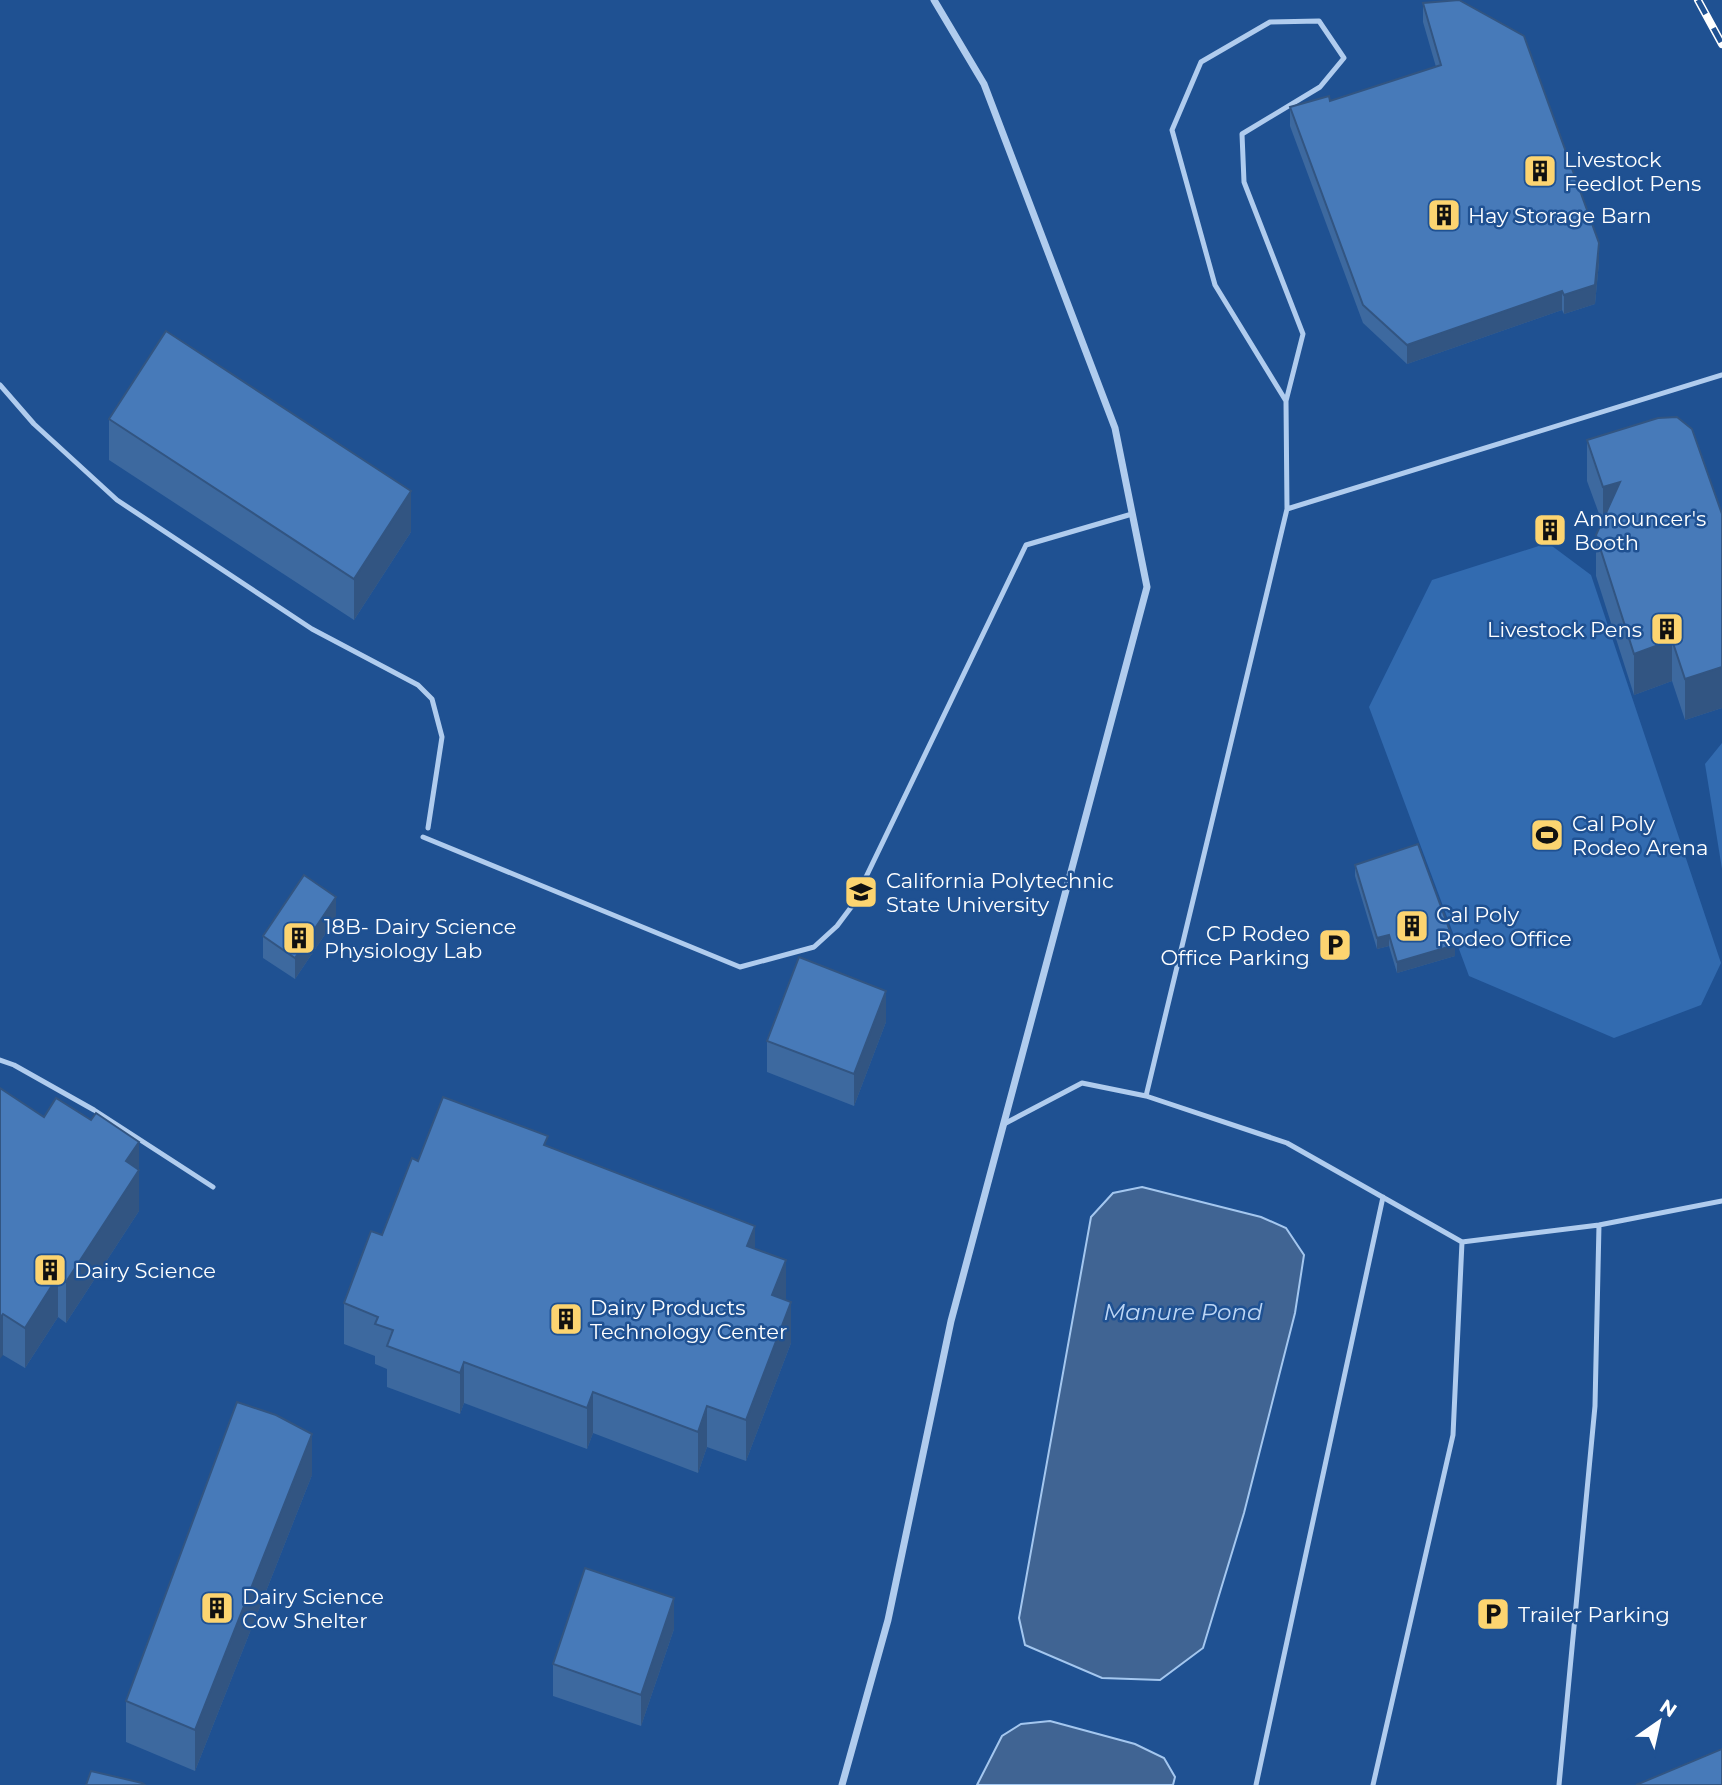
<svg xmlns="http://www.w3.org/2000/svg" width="1722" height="1785" font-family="Montserrat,sans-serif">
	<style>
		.green { fill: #326bb0 }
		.water { fill: #406493; stroke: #a4c7ef; stroke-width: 2 }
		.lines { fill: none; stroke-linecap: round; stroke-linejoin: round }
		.lane { stroke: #b0ccee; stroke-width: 5 }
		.street { stroke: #b0ccee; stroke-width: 7 }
		.rail-casing { stroke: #fff; stroke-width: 8 }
		.rail { stroke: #1f5192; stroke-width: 5; stroke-dasharray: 16; stroke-linecap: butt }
		.wall { fill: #3d699f }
		.shaded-wall { fill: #325582 }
		.building { fill: #477ab9; stroke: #325582; stroke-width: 2 }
		.labels { text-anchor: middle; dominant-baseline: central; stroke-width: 5; stroke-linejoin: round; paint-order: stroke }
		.poi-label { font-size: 21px; fill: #fff; stroke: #1f5192; text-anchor: start }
		.water-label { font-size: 23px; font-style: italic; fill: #bcd6f5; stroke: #1f5192 }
	</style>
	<rect width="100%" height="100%" fill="#1f5192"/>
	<path class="green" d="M 1548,543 L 1591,575 L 1721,963 L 1701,1005 L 1614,1038 L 1469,976 L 1369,707 L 1432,580 Z
		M 1722,743 L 1722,869 L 1705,764 Z"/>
	<path class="water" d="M 1142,1187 L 1261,1217 L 1286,1228 L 1304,1255 L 1295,1313 L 1244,1513 L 1203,1648 L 1160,1680 L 1102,1678 L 1025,1645 L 1019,1618 L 1091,1217 L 1113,1193 Z
		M 1050,1721 L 1135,1744 L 1164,1758 L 1175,1777 L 1173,1785 L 977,1785 L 1002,1736 L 1021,1724 Z"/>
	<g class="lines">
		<path class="lane" d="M 0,385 L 34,424 L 117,500 L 312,629 L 418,685 L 432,699 L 442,737 L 428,828
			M 1286,401 L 1303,334 L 1244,182 L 1242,134 L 1320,87 L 1344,58 L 1319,21 L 1270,22 L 1201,62 L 1172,130 L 1215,285 L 1286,401 L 1287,509
			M 423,837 L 740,967 L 814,947 L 837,926 L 852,906 L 1026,545 L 1132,514
			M 0,1060 L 14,1065 L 94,1110 L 213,1187
			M 1146,1096 L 1287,509 L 1722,375
			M 1004,1124 L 1082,1083 L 1146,1096 L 1287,1143 L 1462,1242 L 1599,1225 L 1722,1201
			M 1256,1785 L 1383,1197
			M 1373,1785 L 1453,1435 L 1462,1242
			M 1559,1785 L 1595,1406 L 1599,1225"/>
		<path class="street" d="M 842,1785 L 888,1620 L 951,1321 L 1147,587 L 1115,428 L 984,84 L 934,0"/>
		<defs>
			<path id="rail" d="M 1698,0 L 1722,44"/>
		</defs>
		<use href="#rail" class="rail-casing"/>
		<use href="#rail" class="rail"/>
	</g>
	<path class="wall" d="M 1423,3 L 1599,262 L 1595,304 L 1564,314 L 1562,310 L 1407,364 L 1363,323 L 1290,126 L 1290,107 L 1330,101 L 1436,67 L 1423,22 Z
		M 109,419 L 411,532 L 354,620 L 109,460 Z
		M 1587,440 L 1722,514 L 1722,708 L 1685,720 L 1672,681 L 1634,695 L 1596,576 L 1596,535 L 1602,522 L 1587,481 Z
		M 1355,865 L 1455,956 L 1397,973 L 1389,946 L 1377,949 L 1355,876 Z
		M 336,918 L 295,979 L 263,958 L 263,936 Z
		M 886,1022 L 854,1106 L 767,1072 L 767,1041 Z
		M 0,1088 L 44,1117 L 91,1120 L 139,1142 L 139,1211 L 66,1323 L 58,1317 L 25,1368 L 3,1355 Z
		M 548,1147 L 755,1249 L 786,1300 L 791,1343 L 746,1461 L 707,1447 L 698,1473 L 593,1433 L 587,1449 L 464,1403 L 460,1414 L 387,1387 L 387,1369 L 375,1364 L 375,1356 L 344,1344 L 344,1303 L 382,1235 L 418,1161 Z
		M 312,1475 L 195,1771 L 126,1742 L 126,1701 Z
		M 674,1629 L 641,1726 L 553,1696 L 553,1664 Z"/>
	<path class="shaded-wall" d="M 1599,243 L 1599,262 L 1595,304 L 1564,314 L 1564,295 Z
		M 1562,291 L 1562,310 L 1407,364 L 1407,345 Z
		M 1620,482 L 1603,528 L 1603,487 Z
		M 411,491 L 411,532 L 354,620 L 354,579 Z
		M 1672,640 L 1672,681 L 1634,695 L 1634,654 Z
		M 1722,667 L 1722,708 L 1685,720 L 1685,679 Z
		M 336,897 L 336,918 L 295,979 L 295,958 Z
		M 1389,935 L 1389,946 L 1377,949 L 1377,938 Z
		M 1455,945 L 1455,956 L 1397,973 L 1397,962 Z
		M 886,991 L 886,1022 L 854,1106 L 854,1074 Z
		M 139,1142 L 139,1211 L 66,1323 L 66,1282 L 126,1161 Z
		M 755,1226 L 755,1267 L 747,1246 Z
		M 786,1260 L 786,1301 L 772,1295 Z
		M 58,1276 L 58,1317 L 25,1368 L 25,1328 Z
		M 791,1302 L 791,1343 L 746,1461 L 746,1420 Z
		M 3,1314 L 3,1355 L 0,1359 L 0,1318 Z
		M 464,1362 L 464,1403 L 460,1414 L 460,1373 Z
		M 593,1392 L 593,1433 L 587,1449 L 587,1408 Z
		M 707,1406 L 707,1447 L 698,1473 L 698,1432 Z
		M 312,1434 L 312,1475 L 195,1771 L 195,1730 Z
		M 674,1598 L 674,1629 L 641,1726 L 641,1695 Z"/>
	<path class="building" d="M 1459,0 L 1524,36 L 1599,243 L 1595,285 L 1564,295 L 1562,291 L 1407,345 L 1363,305 L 1290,107 L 1329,96 L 1330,101 L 1441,65 L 1423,3 Z
		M 166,331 L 411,491 L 354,579 L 109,419 Z
		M 1677,417 L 1692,429 L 1722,514 L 1722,667 L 1685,679 L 1672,640 L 1634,654 L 1596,535 L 1620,482 L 1603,487 L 1587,440 L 1658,418 Z
		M 1418,844 L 1455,945 L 1397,962 L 1389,935 L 1377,938 L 1355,865 Z
		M 304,875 L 336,897 L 295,958 L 263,936 Z
		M 799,957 L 886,991 L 854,1074 L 767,1041 Z
		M 0,1088 L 44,1117 L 56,1098 L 91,1120 L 96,1113 L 139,1142 L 126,1161 L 139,1170 L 66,1282 L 58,1276 L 25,1328 L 3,1314 L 0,1318 Z
		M 443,1097 L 548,1136 L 544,1145 L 755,1226 L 747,1246 L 786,1260 L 772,1295 L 791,1302 L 746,1420 L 707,1406 L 698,1432 L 593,1392 L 587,1408 L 464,1362 L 460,1373 L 387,1346 L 393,1330 L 375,1324 L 378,1317 L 344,1303 L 371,1231 L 382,1235 L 412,1158 L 418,1161 Z
		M 237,1402 L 276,1415 L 312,1434 L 195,1730 L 126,1701 Z
		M 585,1568 L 674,1598 L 641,1695 L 553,1664 Z
		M 1722,1749 L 1722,1785 L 1636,1785 Z
		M 91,1771 L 142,1783 L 145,1785 L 86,1785 Z"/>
	<defs>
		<symbol id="building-square" viewBox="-11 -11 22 22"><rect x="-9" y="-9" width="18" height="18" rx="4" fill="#fcd470" stroke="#1f5192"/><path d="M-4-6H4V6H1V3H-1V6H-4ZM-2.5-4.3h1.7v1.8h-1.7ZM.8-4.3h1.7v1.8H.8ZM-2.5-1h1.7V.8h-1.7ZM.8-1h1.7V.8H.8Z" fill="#111"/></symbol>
		<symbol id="stadium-square" viewBox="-11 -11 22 22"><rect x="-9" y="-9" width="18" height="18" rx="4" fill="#fcd470" stroke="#1f5192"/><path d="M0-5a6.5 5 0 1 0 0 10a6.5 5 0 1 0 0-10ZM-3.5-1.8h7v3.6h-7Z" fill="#111"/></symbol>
		<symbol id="university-square" viewBox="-11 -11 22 22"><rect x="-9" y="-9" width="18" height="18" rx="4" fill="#fcd470" stroke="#1f5192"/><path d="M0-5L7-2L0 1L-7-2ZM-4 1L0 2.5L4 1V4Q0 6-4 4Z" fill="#111"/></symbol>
		<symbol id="parking-square" viewBox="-11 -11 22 22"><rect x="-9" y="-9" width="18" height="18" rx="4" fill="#fcd470" stroke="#1f5192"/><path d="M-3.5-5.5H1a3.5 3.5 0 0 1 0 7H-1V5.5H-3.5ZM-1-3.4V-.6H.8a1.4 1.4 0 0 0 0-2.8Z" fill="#111"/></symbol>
	</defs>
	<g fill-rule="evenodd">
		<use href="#building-square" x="1521" y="152" width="38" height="38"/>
		<use href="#building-square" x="1425" y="196" width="38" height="38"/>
		<use href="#building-square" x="1531" y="511" width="38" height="38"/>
		<use href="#building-square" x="1648" y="610" width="38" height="38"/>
		<use href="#stadium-square" x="1528" y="816" width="38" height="38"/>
		<use href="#university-square" x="842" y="873" width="38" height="38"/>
		<use href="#building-square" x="1393" y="907" width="38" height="38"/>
		<use href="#building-square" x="280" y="919" width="38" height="38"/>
		<use href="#parking-square" x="1316" y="926" width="38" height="38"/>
		<use href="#building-square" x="31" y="1251" width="38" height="38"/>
		<use href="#building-square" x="547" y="1300" width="38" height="38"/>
		<use href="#building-square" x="198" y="1589" width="38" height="38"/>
		<use href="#parking-square" x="1474" y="1595" width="38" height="38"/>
	</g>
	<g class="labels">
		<g class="poi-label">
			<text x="1564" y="159">Livestock<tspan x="1564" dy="24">Feedlot Pens</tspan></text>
			<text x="1468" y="215">Hay Storage Barn</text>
			<text x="1574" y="518">Announcer's<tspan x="1574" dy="24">Booth</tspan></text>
			<text x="1642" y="629" text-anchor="end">Livestock Pens</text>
			<text x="1572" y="823">Cal Poly<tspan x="1572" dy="24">Rodeo Arena</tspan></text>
			<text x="886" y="880">California Polytechnic<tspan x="886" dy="24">State University</tspan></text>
			<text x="1436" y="914">Cal Poly<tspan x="1436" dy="24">Rodeo Office</tspan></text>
			<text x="324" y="926">18B- Dairy Science<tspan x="324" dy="24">Physiology Lab</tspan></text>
			<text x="1310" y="933" text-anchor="end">CP Rodeo<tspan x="1310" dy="24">Office Parking</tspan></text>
			<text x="74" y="1270">Dairy Science</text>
			<text x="590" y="1307">Dairy Products<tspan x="590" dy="24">Technology Center</tspan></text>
			<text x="242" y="1596">Dairy Science<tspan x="242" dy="24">Cow Shelter</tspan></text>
			<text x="1518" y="1614">Trailer Parking</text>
		</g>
		<g class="water-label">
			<text x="1183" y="1312">Manure Pond</text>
		</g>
	</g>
	<g transform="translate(1659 1722) rotate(34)" stroke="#1f5192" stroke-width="5" paint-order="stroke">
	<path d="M0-5L12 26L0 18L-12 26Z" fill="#ffffff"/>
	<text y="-10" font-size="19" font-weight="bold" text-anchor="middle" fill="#ffffff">N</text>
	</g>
</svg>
